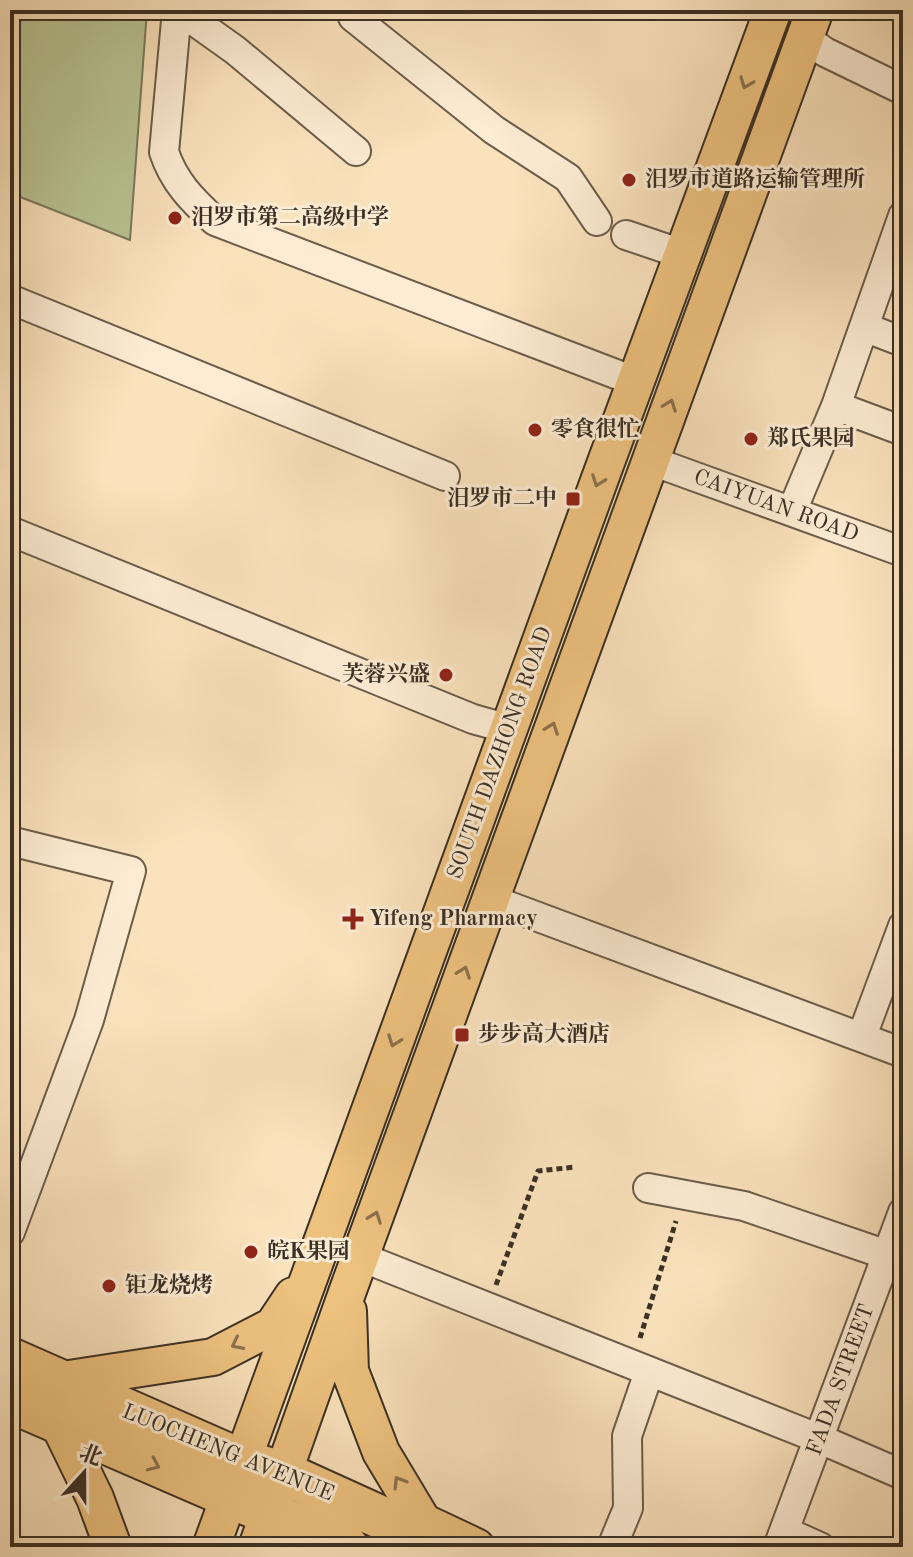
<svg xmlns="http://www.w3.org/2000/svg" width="913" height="1557" font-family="'Old Standard TT','Noto Serif SC',serif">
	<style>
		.green { fill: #b9c494; stroke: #7a7a5c; stroke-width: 2 }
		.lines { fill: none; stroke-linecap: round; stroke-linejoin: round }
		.minor-casing { stroke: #6b5c4b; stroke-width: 32 }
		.major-casing { stroke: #3b3025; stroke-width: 40 }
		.highway-casing { stroke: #3b3025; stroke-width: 46 }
		.path { stroke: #3b3025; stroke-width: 5; stroke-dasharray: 6 4; stroke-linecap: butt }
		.minor { stroke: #fcecd3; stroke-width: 28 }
		.major { stroke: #edc17e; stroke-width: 36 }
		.highway { stroke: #edc17e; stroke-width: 42 }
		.oneway { stroke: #8b714d }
		.poi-dot { fill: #8f2418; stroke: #fcecd3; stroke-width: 3 }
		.labels { text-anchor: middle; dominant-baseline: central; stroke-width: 6; stroke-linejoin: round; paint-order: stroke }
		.poi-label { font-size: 22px; font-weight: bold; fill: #3b3025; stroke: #fcecd3; text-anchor: start }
		.street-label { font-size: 22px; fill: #3b3025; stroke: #fcecd3 }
	</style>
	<rect width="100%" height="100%" fill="#fae2bc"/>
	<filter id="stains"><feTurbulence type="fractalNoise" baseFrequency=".0025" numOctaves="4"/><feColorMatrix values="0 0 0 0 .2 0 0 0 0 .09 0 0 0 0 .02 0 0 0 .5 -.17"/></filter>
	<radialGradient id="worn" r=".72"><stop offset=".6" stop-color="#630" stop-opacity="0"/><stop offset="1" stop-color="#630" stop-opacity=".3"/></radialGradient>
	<path class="green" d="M 10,10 L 147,10 L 130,240 L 10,193 Z"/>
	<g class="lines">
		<defs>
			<path id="minor" d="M 177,10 L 164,152 C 174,182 192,200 215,221 L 634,381
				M 179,10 L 235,50 L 356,151
				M 353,17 L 494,130 L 568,178 L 597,221
				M 805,38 L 825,52 L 903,90
				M 626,235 L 682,254
				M 10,299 L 445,476
				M 864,327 L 903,342
				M 836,406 L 903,431
				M 649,460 L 903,552
				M 792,511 L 836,406 L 903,216
				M 10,531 L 473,719 L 509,729
				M 10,841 L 131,871 L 89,1020 L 10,1232
				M 490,899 L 903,1053
				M 862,1036 L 903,926
				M 648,1188 L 744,1206 L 887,1255
				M 361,1257 L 820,1439 L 903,1475
				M 784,1531 L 820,1547
				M 612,1547 L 628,1508 L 627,1436 L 649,1372
				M 778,1547 L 903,1212"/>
			<path id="major" d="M 348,1311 L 350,1371 L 381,1452 L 423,1522 L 476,1547
				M 56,1381 L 213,1357 L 273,1326 L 293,1296
				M 58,1422 L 95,1498 L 113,1547
				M 211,1547 C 399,1035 582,521 773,10
				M 257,1547 L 348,1290 L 815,10"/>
			<path id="highway" d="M 10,1359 L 244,1462 L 283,1473 L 446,1547
				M 10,1401 L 347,1547"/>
		</defs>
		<use href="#minor" class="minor-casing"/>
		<use href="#major" class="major-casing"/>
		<use href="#highway" class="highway-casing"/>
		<path class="path" d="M 496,1285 L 538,1171 L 575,1167
			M 640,1338 L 676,1221"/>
		<use href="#minor" class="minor"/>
		<use href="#major" class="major"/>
		<use href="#highway" class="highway"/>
	</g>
	<defs><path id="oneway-chevron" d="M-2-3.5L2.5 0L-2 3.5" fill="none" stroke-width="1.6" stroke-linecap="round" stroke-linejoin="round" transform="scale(2)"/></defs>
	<g class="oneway">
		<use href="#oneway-chevron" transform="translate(746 83) rotate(111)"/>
		<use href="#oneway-chevron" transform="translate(670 405) rotate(-70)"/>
		<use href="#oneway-chevron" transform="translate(598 481) rotate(110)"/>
		<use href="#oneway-chevron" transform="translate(552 728) rotate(-70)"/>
		<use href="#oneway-chevron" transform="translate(464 972) rotate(-70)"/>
		<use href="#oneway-chevron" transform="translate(394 1041) rotate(110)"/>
		<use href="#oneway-chevron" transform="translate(375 1217) rotate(-70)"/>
		<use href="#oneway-chevron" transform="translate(237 1344) rotate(153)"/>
		<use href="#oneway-chevron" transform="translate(154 1465) rotate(24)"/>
		<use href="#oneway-chevron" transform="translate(399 1482) rotate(-121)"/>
	</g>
	<g class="poi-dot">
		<circle cx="629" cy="180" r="8"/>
		<circle cx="175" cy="218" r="8"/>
		<circle cx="535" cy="430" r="8"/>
		<circle cx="751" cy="439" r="8"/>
		<rect x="565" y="491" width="16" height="16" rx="4"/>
		<circle cx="446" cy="675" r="8"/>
		<path d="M349 907h8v8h8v8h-8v8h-8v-8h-8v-8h8z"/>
		<rect x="454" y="1027" width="16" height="16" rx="4"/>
		<circle cx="251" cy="1252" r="8"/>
		<circle cx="109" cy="1286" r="8"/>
	</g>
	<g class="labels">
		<g class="poi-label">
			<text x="645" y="180">汨罗市道路运输管理所</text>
			<text x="191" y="218">汨罗市第二高级中学</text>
			<text x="551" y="430">零食很忙</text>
			<text x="767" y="439">郑氏果园</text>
			<text x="557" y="499" text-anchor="end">汨罗市二中</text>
			<text x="430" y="675" text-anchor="end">芙蓉兴盛</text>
			<text x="369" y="919">Yifeng Pharmacy</text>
			<text x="478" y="1035">步步高大酒店</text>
			<text x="267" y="1252">皖K果园</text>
			<text x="125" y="1286">钜龙烧烤</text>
		</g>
		<g class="street-label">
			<text transform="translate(776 506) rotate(20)">CAIYUAN ROAD</text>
			<text transform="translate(500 753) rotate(-70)">SOUTH DAZHONG ROAD</text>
			<text transform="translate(841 1380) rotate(-70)">FADA STREET</text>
			<text transform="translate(228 1453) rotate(22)">LUOCHENG AVENUE</text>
		</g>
	</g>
	<rect width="913" height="1557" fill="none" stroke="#fae2bc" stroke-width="40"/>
	<rect x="12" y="12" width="889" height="1533" fill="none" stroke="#3b3025" stroke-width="4"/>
	<rect x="20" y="20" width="873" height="1517" fill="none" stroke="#3b3025" stroke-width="2"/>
	<g transform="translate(84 1473) rotate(21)" stroke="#fcecd3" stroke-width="6" paint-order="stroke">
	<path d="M0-6L14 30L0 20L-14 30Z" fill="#3b3025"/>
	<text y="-12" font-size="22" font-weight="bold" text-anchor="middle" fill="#3b3025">北</text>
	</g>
	<rect width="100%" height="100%" filter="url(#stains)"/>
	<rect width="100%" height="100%" fill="url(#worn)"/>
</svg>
